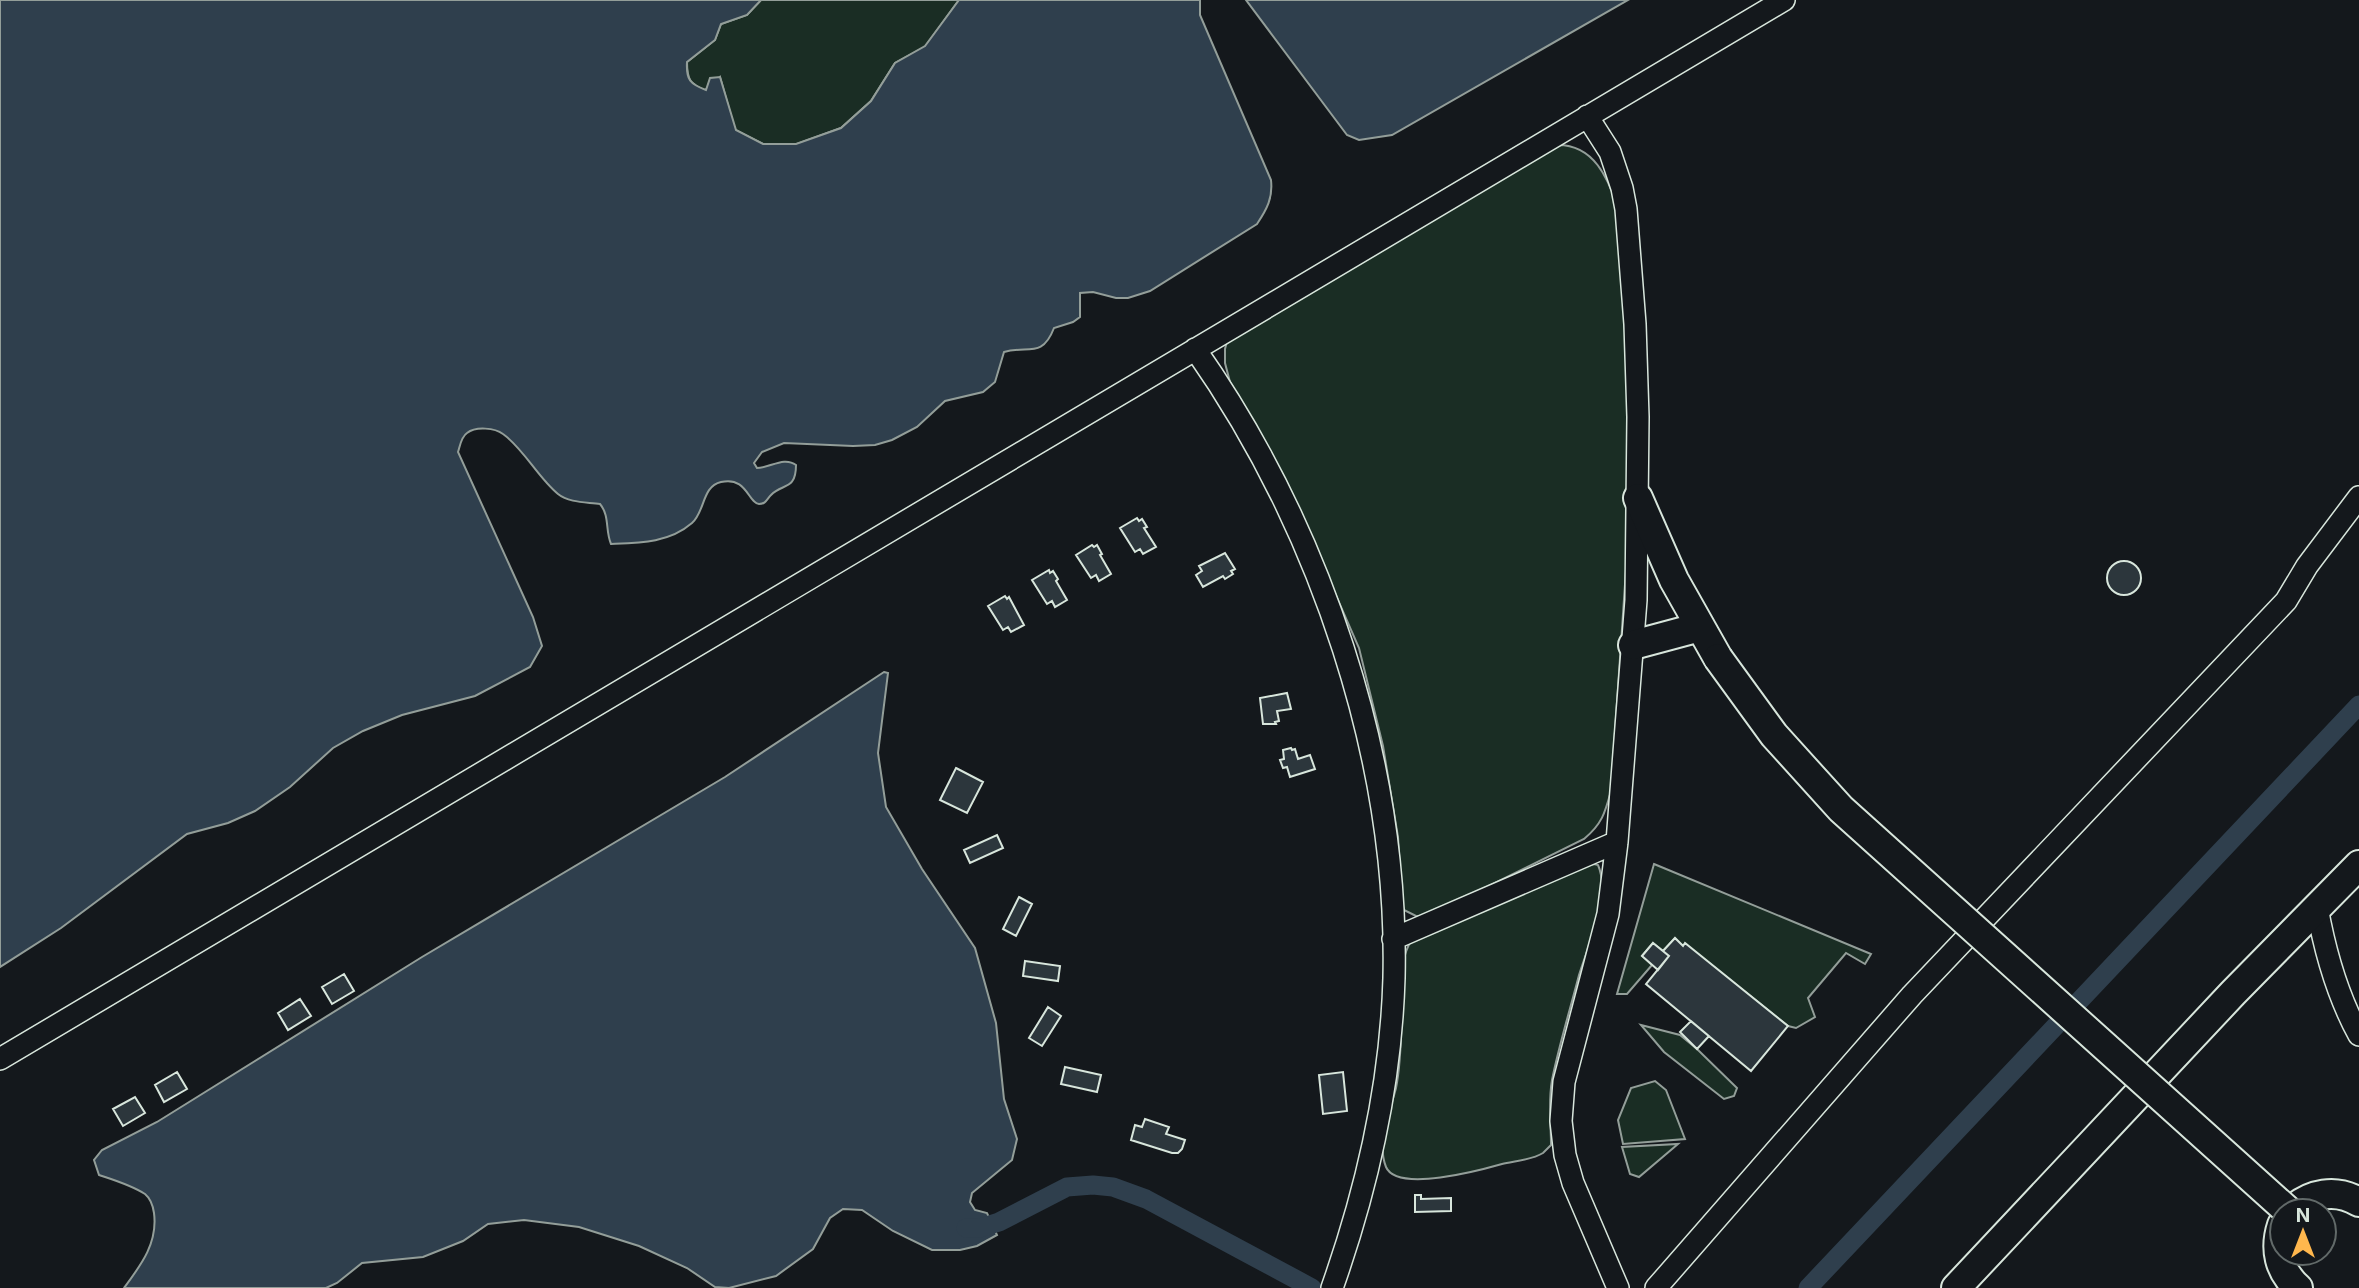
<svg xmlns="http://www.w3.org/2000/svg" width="2359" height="1288" font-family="Inter,sans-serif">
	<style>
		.green { fill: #1a2d24; stroke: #939e99; stroke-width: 2 }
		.water { fill: #2f3f4d; stroke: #939e99; stroke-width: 2 }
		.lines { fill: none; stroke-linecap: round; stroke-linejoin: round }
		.canal { stroke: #2f3f4d; stroke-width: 19 }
		.building { fill: #2c363c; stroke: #d8e6dc; stroke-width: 2 }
		.minor-casing { stroke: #d8e6dc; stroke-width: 24 }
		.major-casing { stroke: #d8e6dc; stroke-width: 32 }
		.minor { stroke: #14181c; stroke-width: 21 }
		.major { stroke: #14181c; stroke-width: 28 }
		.major-bridge-casing { stroke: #d8e6dc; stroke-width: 32; stroke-linecap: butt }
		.major-bridge { stroke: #14181c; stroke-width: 28 }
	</style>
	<rect width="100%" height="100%" fill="#14181c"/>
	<path class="green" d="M 761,0 L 959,0 L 925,47 L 895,63 L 871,101 L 841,128 L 797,144 L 763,144 L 735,130 L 720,77 L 706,91 C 690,84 687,80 687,62 L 715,40 L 721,24 L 747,15 Z
		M 1558,145 C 1594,145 1608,178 1618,208 L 1631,394 L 1628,540 L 1611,791 C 1605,813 1602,824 1584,839 L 1426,917 L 1416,916 L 1404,910 L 1402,903 L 1398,837 L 1383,746 L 1359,648 L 1285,479 L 1230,382 L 1225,363 L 1225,349 L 1227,341 Z
		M 1594,864 L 1598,865 C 1611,894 1588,946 1579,975 C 1570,1010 1559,1045 1552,1080 C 1548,1103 1551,1123 1551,1145 C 1549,1147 1545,1151 1543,1153 C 1532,1160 1515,1161 1502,1164 C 1481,1170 1397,1193 1386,1167 C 1376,1142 1390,1112 1396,1088 C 1402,1059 1401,1027 1402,998 C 1403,977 1400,959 1411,941 L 1586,865 Z
		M 1654,864 L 1871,954 L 1865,964 L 1846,953 L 1808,998 L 1815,1017 L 1796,1028 L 1788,1026 L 1685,944 L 1683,946 L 1675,938 L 1663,951 L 1653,943 L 1642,956 L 1652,965 L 1627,994 L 1617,994 Z
		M 1641,1025 L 1680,1035 L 1697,1049 L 1737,1088 L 1734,1096 L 1724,1099 L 1664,1052 Z
		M 1655,1081 L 1666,1090 L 1685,1139 L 1623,1144 L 1618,1120 L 1631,1088 Z
		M 1678,1144 L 1639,1177 L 1630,1174 L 1622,1147 Z"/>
	<path class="water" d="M 0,0 L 761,0 L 747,15 L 721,24 L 715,40 L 687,62 C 686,80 690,84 706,90 L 710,78 L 720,77 L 736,130 L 763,144 L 796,144 L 841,128 L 871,101 L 895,63 L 925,46 L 959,0 L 1200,0 L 1200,15 L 1271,180 C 1273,198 1267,209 1257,224 L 1150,291 L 1128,298 L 1116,298 L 1093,292 L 1080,293 L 1080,317 L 1073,322 L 1054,328 C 1042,359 1028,345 1004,352 L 995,382 L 983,392 L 945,401 L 917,427 L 892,440 L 875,445 L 853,446 L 784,443 L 762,452 L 754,463 L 757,468 C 770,468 784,456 796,465 C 796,491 782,483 771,495 C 767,499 766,504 759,504 C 748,503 747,476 721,482 C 702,486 705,512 692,523 C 669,543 639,543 611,544 C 605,530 610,516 600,504 C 587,502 569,503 558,494 C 539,479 523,448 503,434 C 495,428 476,426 467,433 C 461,437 460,446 458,452 L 533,617 L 542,646 L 530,667 L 475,696 L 402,715 L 363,731 L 333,748 L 290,787 L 255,811 L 228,823 L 187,834 L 61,928 L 0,967 Z
		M 1246,0 L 1628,0 L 1392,135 L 1359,140 L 1347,135 Z
		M 884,672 L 888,673 L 878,753 L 886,807 L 922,869 L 975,948 L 996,1023 L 1004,1099 L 1017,1139 L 1012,1160 L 972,1193 L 970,1202 L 975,1210 L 987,1213 L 997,1235 L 977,1246 L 960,1250 L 932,1250 L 893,1231 L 862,1210 L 843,1209 L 830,1218 L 813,1249 L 776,1276 L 729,1288 L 715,1287 L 687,1268 L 639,1246 L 579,1227 L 524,1220 L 488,1224 L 463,1241 L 423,1257 L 362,1263 L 337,1283 L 326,1288 L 124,1288 C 141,1265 158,1243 154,1213 C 153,1206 151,1199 145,1194 C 131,1185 114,1180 99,1175 L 94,1160 L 102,1150 L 157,1122 L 422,957 L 725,777 Z"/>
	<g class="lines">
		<path class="canal" d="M 966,1228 L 980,1228 L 999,1222 L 1067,1187 L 1093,1185 L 1113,1187 L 1146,1199 L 1312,1288
			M 1808,1288 L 2359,705"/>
	</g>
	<path class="building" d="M 1137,518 L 1139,521 L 1142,519 L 1147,527 L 1144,528 L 1156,547 L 1143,554 L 1140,549 L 1135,552 L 1120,528 Z
		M 1092,545 L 1094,547 L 1097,545 L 1102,554 L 1100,555 L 1111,574 L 1099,581 L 1096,575 L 1091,578 L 1076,555 Z
		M 1225,553 L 1235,569 L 1231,571 L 1233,574 L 1225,579 L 1223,576 L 1203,587 L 1196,575 L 1202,571 L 1199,566 Z
		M2107 578a17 17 0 1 1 34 0a17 17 0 1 1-34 0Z
		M 1049,570 L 1050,573 L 1053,571 L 1058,579 L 1056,581 L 1067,600 L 1055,607 L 1052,601 L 1047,604 L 1032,580 Z
		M 1005,596 L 1007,599 L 1009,597 L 1024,625 L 1011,632 L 1008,627 L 1003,630 L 988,606 Z
		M 1287,693 L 1291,709 L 1277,711 L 1279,721 L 1275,722 L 1276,724 L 1263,724 L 1260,698 Z
		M 1291,748 L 1292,750 L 1295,749 L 1298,759 L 1310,755 L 1315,769 L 1290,777 L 1287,767 L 1283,768 L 1280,760 L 1284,759 L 1283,750 Z
		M 956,768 L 983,782 L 967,813 L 940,800 Z
		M 997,835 L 1003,848 L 970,863 L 964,850 Z
		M 1019,897 L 1032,904 L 1016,936 L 1003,929 Z
		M 1675,938 L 1683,946 L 1685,943 L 1788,1026 L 1751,1071 L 1646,984 L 1669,956 L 1663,951 Z
		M 1653,943 L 1669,956 L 1658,970 L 1642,956 Z
		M 1025,961 L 1060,966 L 1058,981 L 1023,976 Z
		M 344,974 L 354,991 L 332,1004 L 322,987 Z
		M 300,999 L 311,1016 L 288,1030 L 278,1013 Z
		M 1048,1007 L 1061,1016 L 1042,1046 L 1029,1038 Z
		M 1691,1021 L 1709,1036 L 1697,1049 L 1680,1032 Z
		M 1065,1067 L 1101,1075 L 1097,1092 L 1061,1084 Z
		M 177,1072 L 187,1089 L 164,1102 L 155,1085 Z
		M 1343,1072 L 1347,1111 L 1323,1114 L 1319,1075 Z
		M 135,1097 L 145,1113 L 123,1126 L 113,1109 Z
		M 1145,1119 L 1169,1127 L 1166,1134 L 1185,1140 L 1182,1149 L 1178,1153 L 1172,1153 L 1131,1140 L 1135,1125 L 1142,1127 Z
		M 1415,1195 L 1421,1195 L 1421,1199 L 1451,1198 L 1451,1211 L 1415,1212 Z"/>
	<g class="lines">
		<defs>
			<path id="minor" d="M 1587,116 L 1610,152 L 1622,188 L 1626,209 L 1635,324 L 1638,417 L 1636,600 L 1617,842 L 1608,914 L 1564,1082 L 1561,1121 L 1565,1155 L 1573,1183 L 1618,1288
				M 1195,349 C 1320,527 1399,760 1394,978 C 1391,1084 1367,1189 1332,1288
				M 2317,907 C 2325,952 2337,995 2359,1035
				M 1393,939 L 1617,842
				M 0,1059 L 1784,0
				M 1656,1288 L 1912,995 L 2286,601 L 2307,566 L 2359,497"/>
			<path id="major" d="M 1638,498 L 1674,580 L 1718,658
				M 1633,645 L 1700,627
				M 2291,1211 C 2310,1193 2336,1188 2359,1202
				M 2282,1225 C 2274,1249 2279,1271 2298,1288
				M 1956,1288 L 2233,993 L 2359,865"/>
		</defs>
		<use href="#minor" class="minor-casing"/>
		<use href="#major" class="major-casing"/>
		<use href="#minor" class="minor"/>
		<use href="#major" class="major"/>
		<defs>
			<path id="major-bridge" d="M 1718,658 L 1774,735 L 1841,809 L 2288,1211"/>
		</defs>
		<use href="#major-bridge" class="major-bridge-casing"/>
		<use href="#major-bridge" class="major-bridge"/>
	</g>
	<g transform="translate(2303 1232)"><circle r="33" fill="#14181c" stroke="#626a69" stroke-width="2"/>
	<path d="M0-5L12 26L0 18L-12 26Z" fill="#ffb74d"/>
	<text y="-10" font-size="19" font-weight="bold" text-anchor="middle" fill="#d8e6dc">N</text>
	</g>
</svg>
